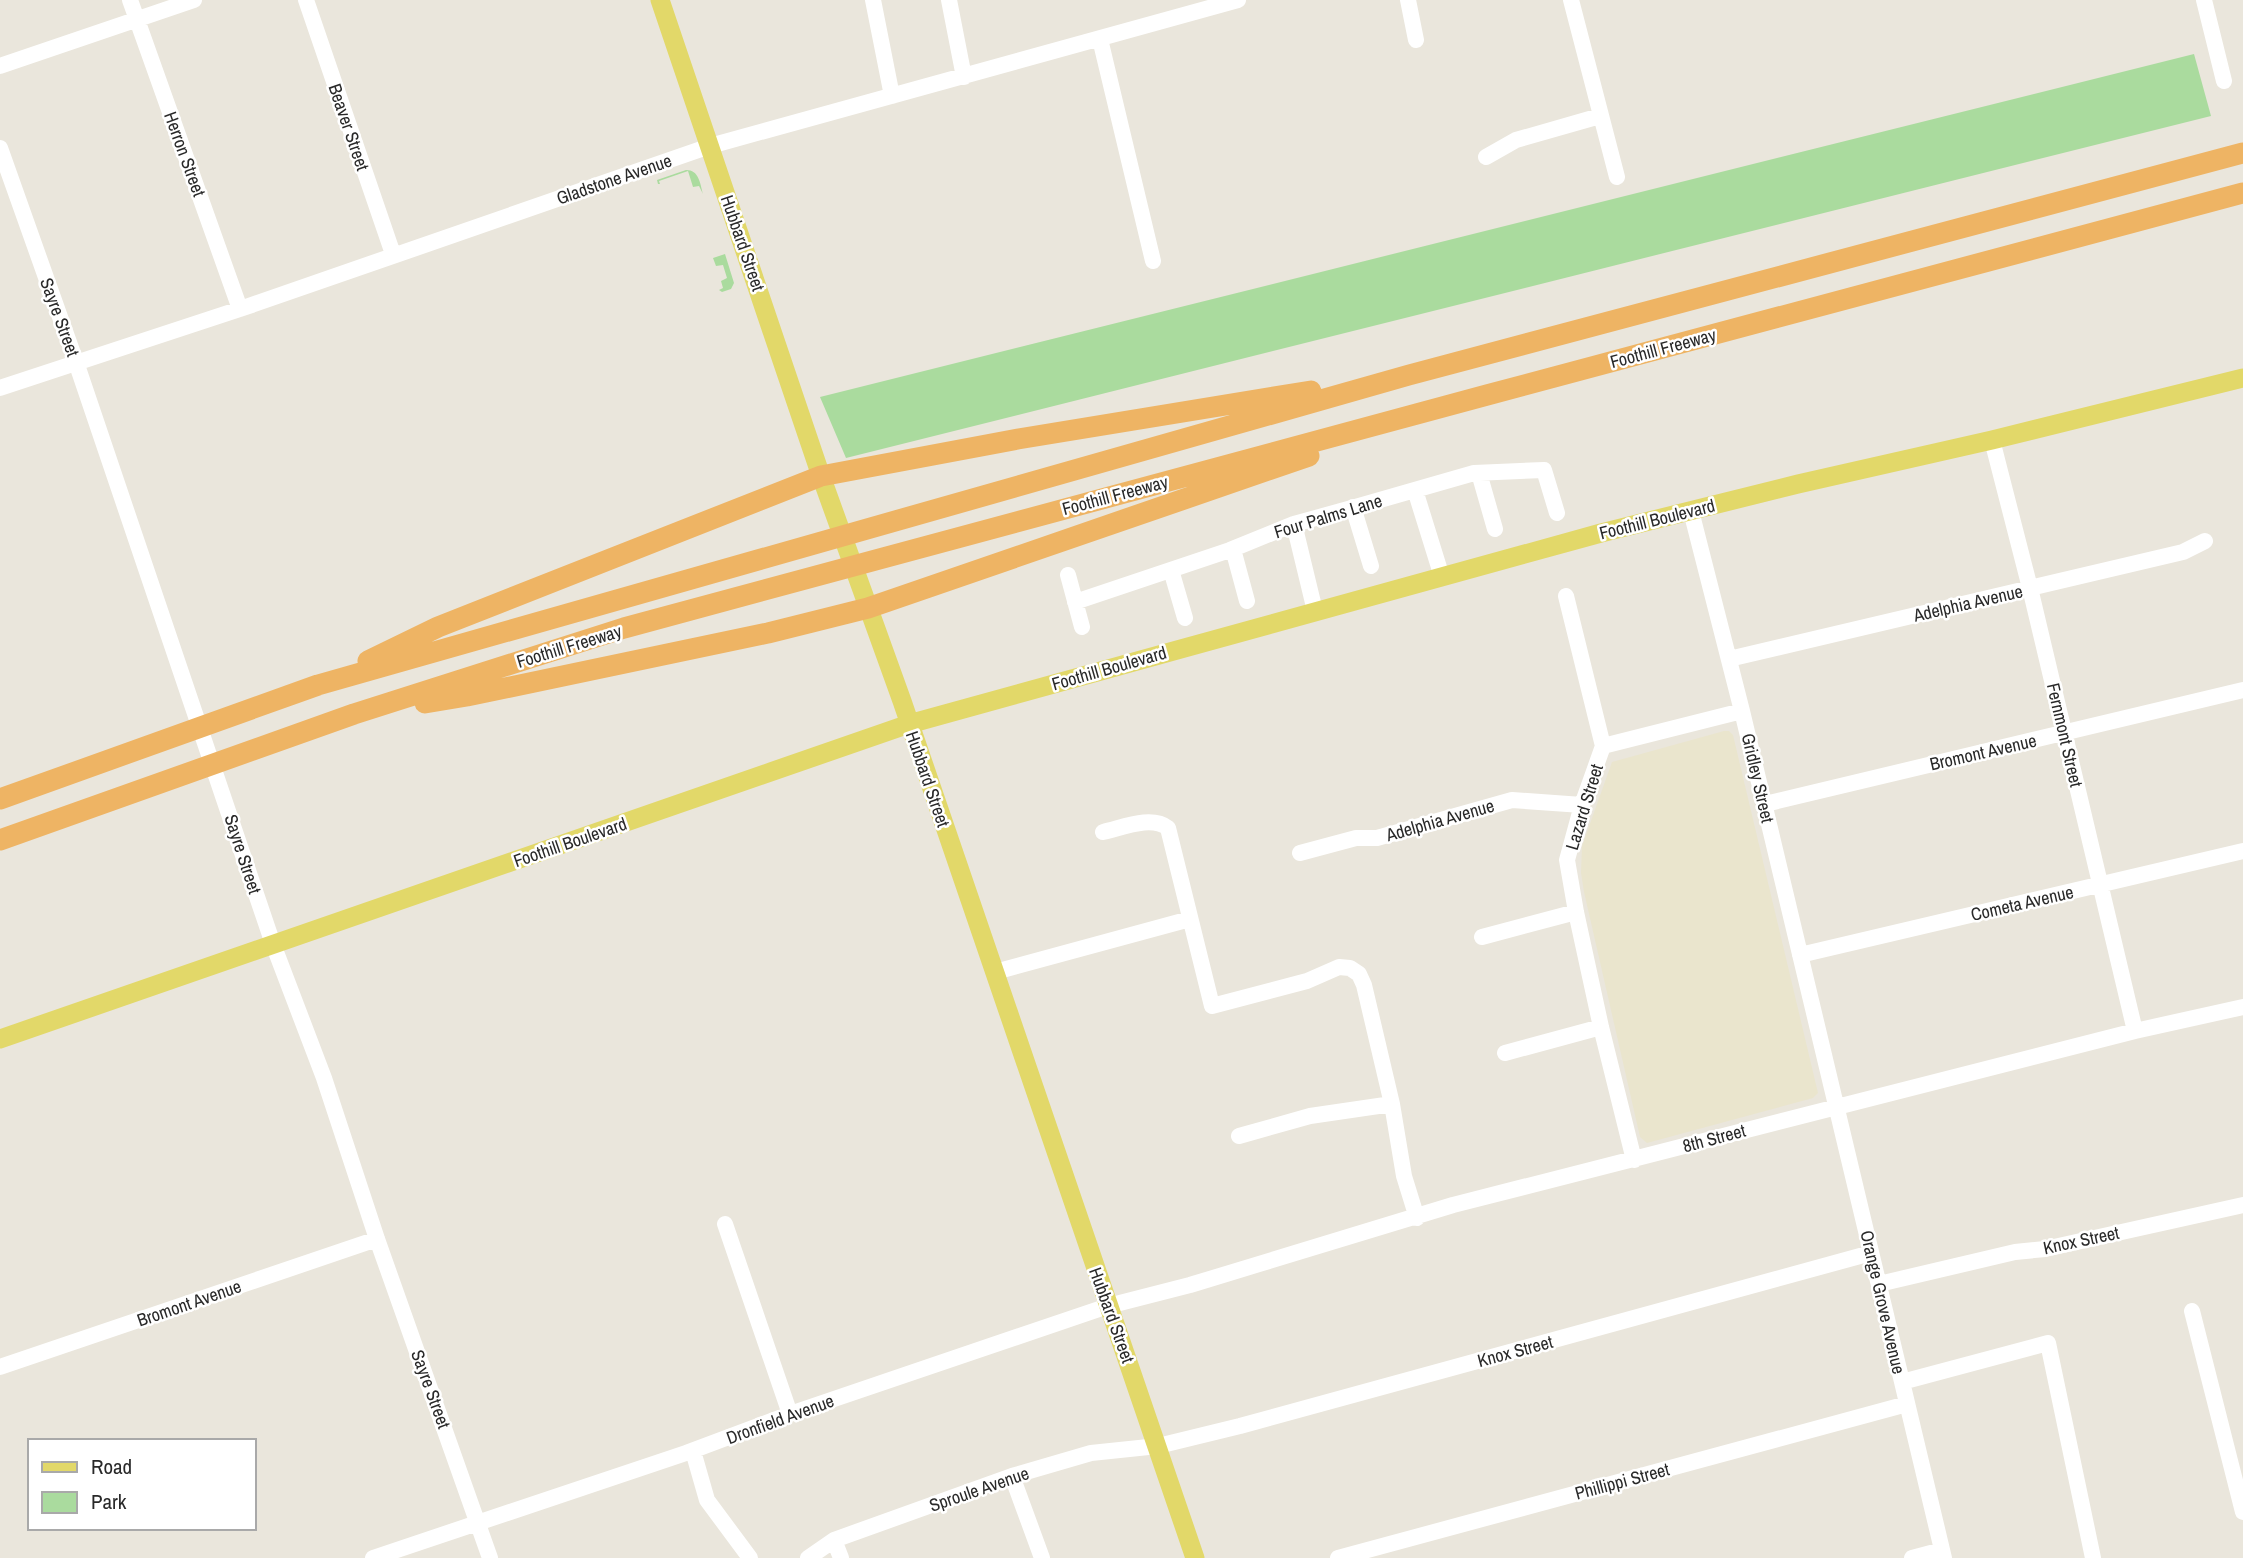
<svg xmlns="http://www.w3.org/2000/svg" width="2243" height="1558" font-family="'Archivo Narrow',sans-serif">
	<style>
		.education { fill: #eae5cd }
		.green { fill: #aadb9e }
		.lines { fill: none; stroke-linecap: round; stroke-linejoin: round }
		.minor { stroke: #fff; stroke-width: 16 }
		.major { stroke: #e2d869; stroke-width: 19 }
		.highway { stroke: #eeb464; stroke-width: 21 }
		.labels { text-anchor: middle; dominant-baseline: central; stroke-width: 5; stroke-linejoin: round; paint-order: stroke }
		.street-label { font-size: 18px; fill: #292929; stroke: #fff }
	</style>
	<rect width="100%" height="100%" fill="#eae6dc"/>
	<path class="education" d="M 1724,731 L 1729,731 L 1733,735 L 1818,1093 L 1813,1098 L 1647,1143 L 1640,1137 L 1584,892 L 1581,873 L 1582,846 L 1612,762 Z"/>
	<path class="green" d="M 2194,54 L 2211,116 L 846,458 L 820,397 Z
		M 686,170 C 699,170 700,183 703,194 L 699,186 L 693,187 L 688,171 L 659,181 L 660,184 L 658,184 L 657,180 Z
		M 725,254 L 734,283 L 731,289 L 722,292 L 719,290 L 723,288 L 721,281 L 727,278 L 723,265 L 716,266 L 713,258 Z"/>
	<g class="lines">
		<path class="minor" d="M 130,0 L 240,309
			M 306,0 L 393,254
			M 873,0 L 892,96
			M 949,0 L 964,77
			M 1408,0 L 1416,40
			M 1571,0 L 1617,177
			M 2204,0 L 2224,81
			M 1100,39 L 1153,261
			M 0,66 L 194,0
			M 0,148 L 76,362 L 273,944 L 324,1078 L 377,1239 L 490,1558
			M 1486,157 L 1516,140 L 1600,116
			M 0,388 L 240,309 L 710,146 L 1238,0
			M 1992,440 L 2030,588 L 2135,1031
			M 1479,473 L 1495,529
			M 1415,490 L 1442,577
			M 1353,507 L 1371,566
			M 1691,511 L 1742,711 L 1944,1558
			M 1294,524 L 1315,611
			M 1233,549 L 1247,601
			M 1171,570 L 1185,618
			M 1068,575 L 1082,627
			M 1566,596 L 1603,746 L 1582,805 L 1567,860 L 1576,912 L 1601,1027 L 1634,1160
			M 1075,602 L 1230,550 L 1294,524 L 1359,506 L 1474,473 L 1544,470 L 1557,513
			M 1729,659 L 2183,552 L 2205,541
			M 1603,746 L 1742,711
			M 1765,804 L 2243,690
			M 1103,832 C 1122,828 1151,815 1168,828 L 1212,1006 L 1307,981 L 1339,967 L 1350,968 L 1359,974 L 1364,985 L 1392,1104 L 1404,1176 L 1417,1218
			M 1300,853 L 1356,838 L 1377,838 L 1512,800 L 1582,805
			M 1482,937 L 1576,912
			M 1800,955 L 2243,851
			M 995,972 L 1190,919
			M 1505,1053 L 1601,1027
			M 1239,1136 L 1310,1116 L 1392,1104
			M 725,1224 L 790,1414
			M 1879,1284 L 2015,1252 L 2045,1249 L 2243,1205
			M 2192,1311 L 2243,1512
			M 0,1367 L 377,1239
			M 1902,1382 L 2048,1343 L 2093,1558
			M 693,1451 L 707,1500 L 750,1558
			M 1012,1476 L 1042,1558
			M 834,1540 L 841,1558
			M 373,1558 L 686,1453 L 790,1414 L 1108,1306 L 1190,1285 L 1453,1205 L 2135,1031 L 2243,1007
			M 808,1558 L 834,1540 L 1012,1476 L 1091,1453 L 1158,1446 L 1240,1426 L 1871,1253
			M 1338,1558 L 1907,1404
			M 1912,1558 L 1942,1550"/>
		<path class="major" d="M 660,0 L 821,476 L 902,701 L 1195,1558
			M 0,1039 L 909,724 L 1601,533 L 1798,484 L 1992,440 L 2243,378"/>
		<path class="highway" d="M 368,661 L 438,627 L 821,476 L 1018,439 L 1311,391
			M 425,703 L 467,696 L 768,633 L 868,608 L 1309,456
			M 0,799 L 318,685 L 1409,375 L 2243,153
			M 0,840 L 354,714 L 624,628 L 1487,395 L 2243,193"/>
	</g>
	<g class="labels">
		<g class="street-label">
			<text transform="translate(349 127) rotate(71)">Beaver Street</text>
			<text transform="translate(185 154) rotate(70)">Herron Street</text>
			<text transform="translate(614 179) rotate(-19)">Gladstone Avenue</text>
			<text transform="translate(743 243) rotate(71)">Hubbard Street</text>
			<text transform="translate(60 317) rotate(70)">Sayre Street</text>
			<text transform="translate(1663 348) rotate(-15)">Foothill Freeway</text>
			<text transform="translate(1115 495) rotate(-15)">Foothill Freeway</text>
			<text transform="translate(1328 516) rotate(-17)">Four Palms Lane</text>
			<text transform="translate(1657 519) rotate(-14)">Foothill Boulevard</text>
			<text transform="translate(1968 603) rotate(-13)">Adelphia Avenue</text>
			<text transform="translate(569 646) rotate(-17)">Foothill Freeway</text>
			<text transform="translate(1109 668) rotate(-16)">Foothill Boulevard</text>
			<text transform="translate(2065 735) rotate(77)">Fernmont Street</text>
			<text transform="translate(1983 752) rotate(-13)">Bromont Avenue</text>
			<text transform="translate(1758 778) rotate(77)">Gridley Street</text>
			<text transform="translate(928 779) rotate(71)">Hubbard Street</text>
			<text transform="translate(1584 807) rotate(-73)">Lazard Street</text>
			<text transform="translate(1440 820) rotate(-16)">Adelphia Avenue</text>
			<text transform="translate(570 842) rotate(-19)">Foothill Boulevard</text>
			<text transform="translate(243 854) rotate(72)">Sayre Street</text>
			<text transform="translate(2022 903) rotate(-13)">Cometa Avenue</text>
			<text transform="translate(1714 1138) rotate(-15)">8th Street</text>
			<text transform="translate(2081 1240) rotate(-12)">Knox Street</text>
			<text transform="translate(1883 1302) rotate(77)">Orange Grove Avenue</text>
			<text transform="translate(189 1303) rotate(-19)">Bromont Avenue</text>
			<text transform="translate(1112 1315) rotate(70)">Hubbard Street</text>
			<text transform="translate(1515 1351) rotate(-15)">Knox Street</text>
			<text transform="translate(431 1389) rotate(70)">Sayre Street</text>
			<text transform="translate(780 1419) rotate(-20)">Dronfield Avenue</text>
			<text transform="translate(1622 1481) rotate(-15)">Phillippi Street</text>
			<text transform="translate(979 1489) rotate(-19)">Sproule Avenue</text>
		</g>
	</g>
	<rect x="28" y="1439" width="228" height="91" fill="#ffffff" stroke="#a9a9a9" stroke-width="2"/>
	<rect x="42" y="1462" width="35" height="10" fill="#e2d869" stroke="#a9a9a9" stroke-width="2"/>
	<text x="91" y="1474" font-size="21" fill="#292929">Road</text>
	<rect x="42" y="1492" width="35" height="21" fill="#aadb9e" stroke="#a9a9a9" stroke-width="2"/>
	<text x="91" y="1509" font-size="21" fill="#292929">Park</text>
</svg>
